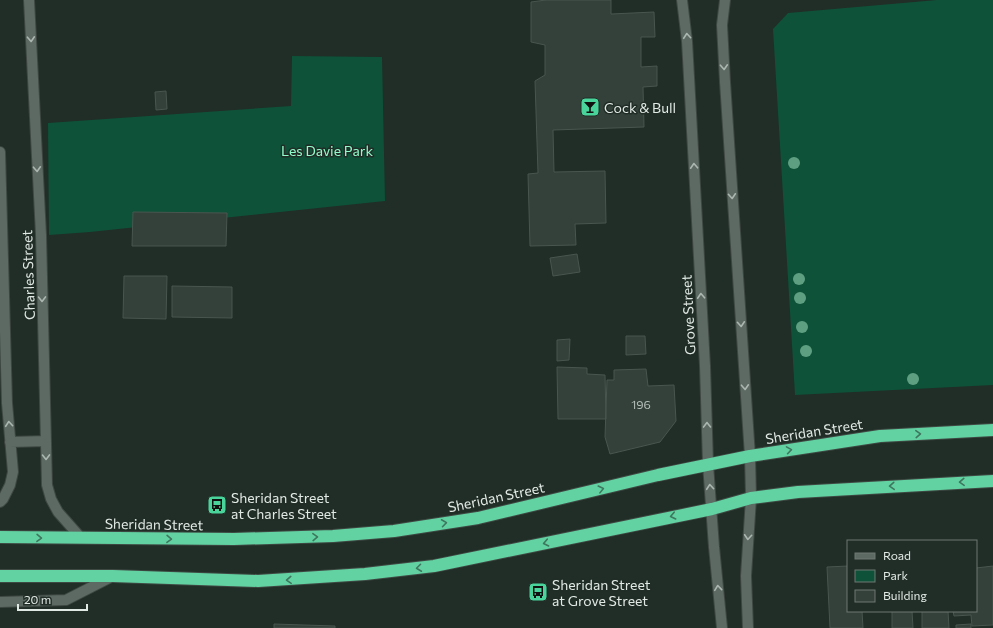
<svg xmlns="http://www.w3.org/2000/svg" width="993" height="628" font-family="Commissioner,sans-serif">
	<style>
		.green { fill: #0e5239 }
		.building { fill: #34413b; stroke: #48564f }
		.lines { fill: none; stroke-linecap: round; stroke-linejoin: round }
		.minor-casing { stroke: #3e4843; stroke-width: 12 }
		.highway-casing { stroke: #3e4843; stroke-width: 14 }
		.minor { stroke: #5c6a63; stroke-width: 10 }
		.highway { stroke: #62d2a2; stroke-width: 12 }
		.tree { fill: #5f9f81 }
		.oneway { stroke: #acb6b0 }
		.oneway2 { stroke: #3e775e }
		.labels { text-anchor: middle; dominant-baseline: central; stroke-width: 3; stroke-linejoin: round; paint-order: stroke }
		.number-label { font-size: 12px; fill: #b6bfba }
		.poi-label { font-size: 14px; fill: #e1e9e4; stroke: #212d27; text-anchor: start }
		.park-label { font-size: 14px; fill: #91fccb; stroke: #212d27 }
		.street-label { font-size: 14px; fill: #e1e9e4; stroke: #212d27 }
	</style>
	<rect width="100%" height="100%" fill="#212d27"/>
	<path class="green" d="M 937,0 L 993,0 L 993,385 L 795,395 L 773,29 L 788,13 Z
		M 292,56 L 382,57 L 385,201 L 90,232 L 49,235 L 48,123 L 291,106 Z"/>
	<path class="building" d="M 546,0 L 611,0 L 611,14 L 654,12 L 655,37 L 641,37 L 641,67 L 657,66 L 657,86 L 643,87 L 644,127 L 553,130 L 554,172 L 605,171 L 606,223 L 575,224 L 576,245 L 530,246 L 528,174 L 538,173 L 535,81 L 545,75 L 545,45 L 531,42 L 531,2 Z
		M 166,91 L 167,109 L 156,110 L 155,92 Z
		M 133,212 L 227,213 L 226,246 L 132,246 Z
		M 577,254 L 580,272 L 553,276 L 550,258 Z
		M 124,276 L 167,276 L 166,319 L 123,318 Z
		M 172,286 L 232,287 L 232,318 L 172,317 Z
		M 626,336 L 645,336 L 646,354 L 626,355 Z
		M 570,339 L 569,360 L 557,361 L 557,340 Z
		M 557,367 L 587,368 L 587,374 L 605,375 L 606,419 L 558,419 Z
		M 646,369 L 648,386 L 674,385 L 676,421 L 660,442 L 610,454 L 605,437 L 607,380 L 614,380 L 614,370 Z
		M 848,566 L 848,611 L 862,611 L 863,628 L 830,628 L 827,567 Z
		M 993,566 L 993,625 L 972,626 L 971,615 L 954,616 L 953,611 L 976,611 L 976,568 Z
		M 892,611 L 912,611 L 913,628 L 892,628 Z
		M 922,611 L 948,611 L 949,628 L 922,628 Z
		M 274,624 L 335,626 L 335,628 L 274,628 Z
		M 971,624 L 971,628 L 956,628 L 956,625 Z"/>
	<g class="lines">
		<defs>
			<path id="minor" d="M 29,0 L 41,235 L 47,485 L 51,499 L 58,512 L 81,538
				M 682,0 L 687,41 L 705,366 L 708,464 L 714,547 L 722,628
				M 725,0 L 722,25 L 725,82 L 750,456 L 751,498 L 746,576 L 748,628
				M 0,152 L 7,403 L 13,472 L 10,485 L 3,499 L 0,502
				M 10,442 L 46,441
				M 0,602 L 66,600 L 113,576"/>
			<path id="highway" d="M 0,537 L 234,539 L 333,536 L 394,531 L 478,518 L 658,475 L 750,456 L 880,436 L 993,430
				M 0,576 L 113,576 L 258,581 L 365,574 L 434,566 L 712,509 L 751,498 L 798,492 L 993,481"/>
		</defs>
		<use href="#minor" class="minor-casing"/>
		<use href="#highway" class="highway-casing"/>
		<use href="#minor" class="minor"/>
		<use href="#highway" class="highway"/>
	</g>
	<g class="tree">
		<circle cx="794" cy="163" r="6"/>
		<circle cx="799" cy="279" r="6"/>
		<circle cx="800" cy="298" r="6"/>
		<circle cx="802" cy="327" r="6"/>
		<circle cx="806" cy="351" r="6"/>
		<circle cx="913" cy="379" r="6"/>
	</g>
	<defs><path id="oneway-chevron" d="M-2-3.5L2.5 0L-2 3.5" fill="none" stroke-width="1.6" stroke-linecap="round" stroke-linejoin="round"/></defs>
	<g class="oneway">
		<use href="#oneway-chevron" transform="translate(687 36) rotate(-95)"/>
		<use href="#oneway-chevron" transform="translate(31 39) rotate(87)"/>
		<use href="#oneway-chevron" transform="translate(724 67) rotate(87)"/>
		<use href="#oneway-chevron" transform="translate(694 166) rotate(-93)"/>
		<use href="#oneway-chevron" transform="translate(37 169) rotate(87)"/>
		<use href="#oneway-chevron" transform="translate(732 196) rotate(86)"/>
		<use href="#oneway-chevron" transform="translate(701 296) rotate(-93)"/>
		<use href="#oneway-chevron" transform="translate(42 299) rotate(89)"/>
		<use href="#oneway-chevron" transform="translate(741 324) rotate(86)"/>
		<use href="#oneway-chevron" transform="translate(745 387) rotate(87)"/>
		<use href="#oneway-chevron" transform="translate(9 424) rotate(-95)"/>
		<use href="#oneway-chevron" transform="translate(707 425) rotate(-91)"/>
		<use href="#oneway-chevron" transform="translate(46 457) rotate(89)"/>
		<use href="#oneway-chevron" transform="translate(710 487) rotate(-95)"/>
		<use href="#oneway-chevron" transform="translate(748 537) rotate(94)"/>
		<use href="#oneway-chevron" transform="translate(718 588) rotate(-96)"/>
	</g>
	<g class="oneway2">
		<use href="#oneway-chevron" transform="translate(918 434) rotate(-3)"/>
		<use href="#oneway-chevron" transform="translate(789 450) rotate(-9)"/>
		<use href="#oneway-chevron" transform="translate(962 482) rotate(177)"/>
		<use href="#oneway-chevron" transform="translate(892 486) rotate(176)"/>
		<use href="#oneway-chevron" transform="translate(601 489) rotate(-14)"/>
		<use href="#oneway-chevron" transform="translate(673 516) rotate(167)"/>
		<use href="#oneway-chevron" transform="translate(444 523) rotate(-8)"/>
		<use href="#oneway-chevron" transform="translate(315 537) rotate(-2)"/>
		<use href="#oneway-chevron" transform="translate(39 538) rotate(1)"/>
		<use href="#oneway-chevron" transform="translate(169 539) rotate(1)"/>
		<use href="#oneway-chevron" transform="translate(546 543) rotate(168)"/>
		<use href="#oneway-chevron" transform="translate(419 568) rotate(173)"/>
		<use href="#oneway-chevron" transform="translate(289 580) rotate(177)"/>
	</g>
	<defs>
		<symbol id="bar-square" viewBox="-11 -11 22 22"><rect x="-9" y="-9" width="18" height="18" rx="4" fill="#49d49c" stroke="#212d27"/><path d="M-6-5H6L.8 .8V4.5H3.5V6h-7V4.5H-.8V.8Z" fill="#111"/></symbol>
		<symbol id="bus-square" viewBox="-11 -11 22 22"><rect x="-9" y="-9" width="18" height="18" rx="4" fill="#49d49c" stroke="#212d27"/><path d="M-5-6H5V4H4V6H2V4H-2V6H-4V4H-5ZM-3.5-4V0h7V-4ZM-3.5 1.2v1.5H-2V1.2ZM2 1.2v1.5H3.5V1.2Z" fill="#111"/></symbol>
	</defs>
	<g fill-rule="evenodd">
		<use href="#bar-square" x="579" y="96" width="22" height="22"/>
		<use href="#bus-square" x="206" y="494" width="22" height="22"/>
		<use href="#bus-square" x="527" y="581" width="22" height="22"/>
	</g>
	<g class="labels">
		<g class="number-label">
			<text x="641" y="404">196</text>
		</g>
		<g class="poi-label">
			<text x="604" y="107">Cock &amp; Bull</text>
			<text x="231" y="497">Sheridan Street<tspan x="231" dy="16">at Charles Street</tspan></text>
			<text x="552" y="584">Sheridan Street<tspan x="552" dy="16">at Grove Street</tspan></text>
		</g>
		<g class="park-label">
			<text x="327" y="150">Les Davie Park</text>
		</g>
		<g class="street-label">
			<text transform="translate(28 275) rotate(-92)">Charles Street</text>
			<text transform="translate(688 315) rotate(-93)">Grove Street</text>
			<text transform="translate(814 431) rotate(-9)">Sheridan Street</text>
			<text transform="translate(496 497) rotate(-12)">Sheridan Street</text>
			<text transform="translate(154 524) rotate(1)">Sheridan Street</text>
		</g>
	</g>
	<rect x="847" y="540" width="130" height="72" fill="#212d27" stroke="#6e7873"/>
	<rect x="855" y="553" width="20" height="6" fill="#5c6a63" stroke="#6e7873"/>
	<text x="883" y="560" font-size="12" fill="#e1e9e4">Road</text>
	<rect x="855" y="570" width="20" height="12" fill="#0e5239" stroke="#6e7873"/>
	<text x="883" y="580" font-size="12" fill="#e1e9e4">Park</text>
	<rect x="855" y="590" width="20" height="12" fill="#34413b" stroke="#6e7873"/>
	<text x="883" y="600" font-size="12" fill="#e1e9e4">Building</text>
	<path d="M18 604v6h69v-6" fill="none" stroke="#e1e9e4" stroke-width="2"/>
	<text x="24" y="604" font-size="12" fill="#e1e9e4" stroke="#212d27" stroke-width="3" paint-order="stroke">20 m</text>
</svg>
